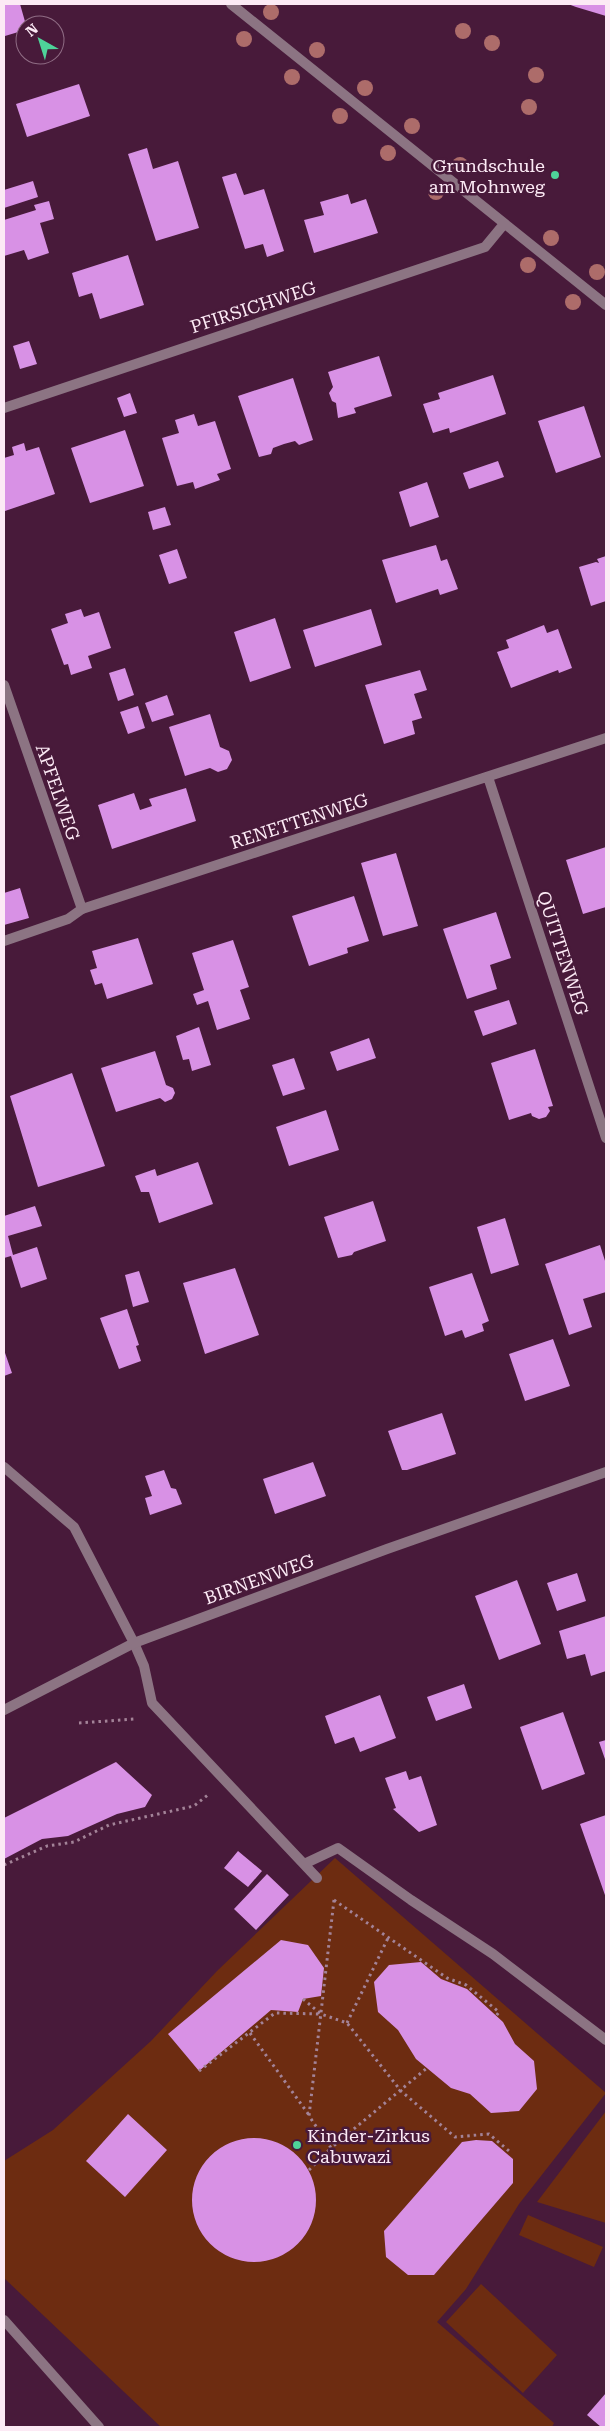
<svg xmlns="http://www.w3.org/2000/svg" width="610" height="2431" font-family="'Roboto Serif',serif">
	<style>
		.green { fill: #6d2c11 }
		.building { fill: #d891e5 }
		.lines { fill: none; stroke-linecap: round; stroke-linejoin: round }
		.path { stroke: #a38398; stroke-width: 3; stroke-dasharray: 2.5 4; stroke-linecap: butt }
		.lane { stroke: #8c7483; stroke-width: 10 }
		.street { stroke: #8c7483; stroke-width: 10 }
		.tree { fill: #ad6c6a }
		.poi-dot { fill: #4ed399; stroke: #481a3a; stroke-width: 2 }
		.labels { text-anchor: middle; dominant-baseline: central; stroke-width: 5; stroke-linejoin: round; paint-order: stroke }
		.poi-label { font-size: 18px; fill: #fceaf5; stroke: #481a3a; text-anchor: end }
		.street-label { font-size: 18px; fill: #fceaf5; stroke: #481a3a }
	</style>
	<rect width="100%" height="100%" fill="#481a3a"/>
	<path class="green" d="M 335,1858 L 606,2093 L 519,2204 L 466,2289 L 437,2322 L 554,2423 L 552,2427 L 161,2427 L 4,2278 L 4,2161 L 53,2130 L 151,2041 L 217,1971 Z
		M 606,2111 L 606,2223 L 537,2202 Z
		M 528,2215 L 603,2247 L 594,2267 L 519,2235 Z
		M 481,2284 L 557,2355 L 523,2393 L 446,2322 Z"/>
	<path class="building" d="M 4,4 L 20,4 L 26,25 L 25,30 L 5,36 Z
		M 568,4 L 606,4 L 606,16 L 576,7 Z
		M 79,84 L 90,116 L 27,137 L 16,104 Z
		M 147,148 L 153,169 L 178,161 L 199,228 L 156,241 L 128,154 Z
		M 236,173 L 244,195 L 264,189 L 284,251 L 267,257 L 263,244 L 245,249 L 222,177 Z
		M 33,181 L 38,197 L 4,208 L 4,190 Z
		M 348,194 L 351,204 L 366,199 L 378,233 L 314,253 L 304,220 L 324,215 L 320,202 Z
		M 49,201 L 54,219 L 40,223 L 49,253 L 28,260 L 24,250 L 4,256 L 4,220 L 36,210 L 34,205 Z
		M 128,255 L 144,305 L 100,319 L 92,293 L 79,297 L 72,273 Z
		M 29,341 L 37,364 L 20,369 L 13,346 Z
		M 379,356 L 392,396 L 354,408 L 356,413 L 338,418 L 336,403 L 332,401 L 329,393 L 333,387 L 328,372 Z
		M 493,375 L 506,414 L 450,433 L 449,428 L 433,433 L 423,404 L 440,399 L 438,393 Z
		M 293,378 L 313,440 L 299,445 L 295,441 L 284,444 L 273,448 L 271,454 L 259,457 L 238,396 Z
		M 130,393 L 137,413 L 124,417 L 117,398 Z
		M 584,406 L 601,457 L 556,473 L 538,421 Z
		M 194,414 L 198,426 L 215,421 L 231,469 L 217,474 L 220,480 L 195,489 L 193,482 L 177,486 L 162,438 L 179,433 L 175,420 Z
		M 125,430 L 144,486 L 90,503 L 71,448 Z
		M 24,443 L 26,451 L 39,447 L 55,494 L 5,511 L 4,458 L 14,455 L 12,447 Z
		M 498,461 L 504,477 L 469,489 L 463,473 Z
		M 427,482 L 439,517 L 410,527 L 399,492 Z
		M 165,507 L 171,525 L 153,530 L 148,512 Z
		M 436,545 L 441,561 L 447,559 L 458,589 L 440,595 L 438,589 L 396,603 L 382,560 Z
		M 177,549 L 187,578 L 169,584 L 159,555 Z
		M 606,556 L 606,601 L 591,606 L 579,567 L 596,562 L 599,563 L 597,559 Z
		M 81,609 L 84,617 L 99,612 L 111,648 L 88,656 L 92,668 L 71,675 L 68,664 L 64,665 L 51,629 L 68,623 L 65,614 Z
		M 371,609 L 382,645 L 315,667 L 303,630 Z
		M 275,618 L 291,668 L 250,682 L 234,632 Z
		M 544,625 L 547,633 L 558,629 L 572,668 L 559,673 L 558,670 L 511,688 L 497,652 L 509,648 L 506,640 Z
		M 125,668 L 134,695 L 118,701 L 109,673 Z
		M 420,670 L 427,690 L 414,694 L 422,718 L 412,721 L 415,734 L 384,744 L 365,685 Z
		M 167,695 L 174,715 L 152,722 L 145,703 Z
		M 138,706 L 145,728 L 128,734 L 120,712 Z
		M 210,714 L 220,747 L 229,751 L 232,760 L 227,769 L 218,772 L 210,768 L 185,776 L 169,727 Z
		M 186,788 L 196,821 L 112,849 L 98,805 L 134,793 L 140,810 L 152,806 L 149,799 Z
		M 606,847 L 606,907 L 583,914 L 566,860 Z
		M 396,853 L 418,926 L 383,936 L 361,863 Z
		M 20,888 L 29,918 L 4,925 L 4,893 Z
		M 354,896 L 369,941 L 347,948 L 348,953 L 309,966 L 292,916 Z
		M 496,912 L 511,958 L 490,965 L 497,989 L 467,999 L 443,929 Z
		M 138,938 L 153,984 L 107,999 L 102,983 L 95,985 L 90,970 L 97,968 L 92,951 Z
		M 233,940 L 249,987 L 240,990 L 250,1019 L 217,1030 L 208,1001 L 197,1005 L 193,994 L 204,990 L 192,953 Z
		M 509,1000 L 517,1024 L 483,1036 L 474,1011 Z
		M 199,1027 L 211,1065 L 192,1071 L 189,1059 L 183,1060 L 176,1036 Z
		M 369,1038 L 376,1058 L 337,1071 L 330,1052 Z
		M 535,1049 L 553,1106 L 548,1107 L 550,1111 L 546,1117 L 539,1119 L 532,1116 L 531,1113 L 509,1120 L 491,1063 Z
		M 155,1051 L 166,1085 L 173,1088 L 175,1093 L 172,1099 L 165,1102 L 160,1098 L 116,1112 L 101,1068 Z
		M 294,1058 L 305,1089 L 283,1096 L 272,1065 Z
		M 72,1073 L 105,1166 L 38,1187 L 10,1096 Z
		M 326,1110 L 339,1150 L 289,1166 L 276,1127 Z
		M 198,1162 L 213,1204 L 159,1223 L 149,1192 L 141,1192 L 135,1176 L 155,1169 L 157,1176 Z
		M 373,1201 L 386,1241 L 354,1252 L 352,1255 L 338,1258 L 324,1217 Z
		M 35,1206 L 42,1226 L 8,1236 L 13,1255 L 37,1247 L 47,1279 L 21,1288 L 11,1256 L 4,1258 L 4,1216 Z
		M 505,1218 L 519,1265 L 491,1274 L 477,1227 Z
		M 600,1245 L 606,1264 L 606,1292 L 583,1299 L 592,1327 L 569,1335 L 545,1264 Z
		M 235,1268 L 259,1335 L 205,1354 L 183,1283 Z
		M 139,1271 L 149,1302 L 133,1307 L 125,1275 Z
		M 472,1273 L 489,1321 L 482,1324 L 484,1331 L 465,1338 L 462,1330 L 445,1336 L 429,1287 Z
		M 127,1309 L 139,1345 L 136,1346 L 141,1361 L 119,1369 L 100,1318 Z
		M 553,1339 L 570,1386 L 525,1401 L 509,1354 Z
		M 4,1350 L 12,1373 L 4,1376 Z
		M 442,1413 L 456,1454 L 407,1470 L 402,1470 L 388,1431 Z
		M 313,1462 L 326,1496 L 275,1514 L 263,1479 Z
		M 164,1470 L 171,1488 L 176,1489 L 182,1504 L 150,1515 L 145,1498 L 152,1496 L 145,1476 Z
		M 577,1573 L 586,1601 L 557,1611 L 547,1583 Z
		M 517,1580 L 541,1644 L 499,1660 L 475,1596 Z
		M 606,1616 L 606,1671 L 591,1676 L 585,1654 L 567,1659 L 559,1631 Z
		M 464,1684 L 472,1708 L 436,1721 L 427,1697 Z
		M 380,1695 L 396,1738 L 360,1752 L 354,1737 L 335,1744 L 325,1716 Z
		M 563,1712 L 585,1774 L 542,1790 L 520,1727 Z
		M 606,1740 L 606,1762 L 599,1742 Z
		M 116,1762 L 152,1795 L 145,1807 L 117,1814 L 68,1836 L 42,1839 L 4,1859 L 4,1818 Z
		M 406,1771 L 409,1780 L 421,1776 L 437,1825 L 419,1832 L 393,1809 L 396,1808 L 385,1778 Z
		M 606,1815 L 606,1898 L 580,1824 Z
		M 238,1851 L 262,1871 L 248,1887 L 224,1868 Z
		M 267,1874 L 289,1895 L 256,1930 L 234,1909 Z
		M 281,1940 L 308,1945 L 324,1968 L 321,1996 L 303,1999 L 298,2012 L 271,2010 L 199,2071 L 168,2034 Z
		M 421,1962 L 441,1979 L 467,1989 L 503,2022 L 515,2044 L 534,2061 L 537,2089 L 519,2111 L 491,2113 L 470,2094 L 451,2088 L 416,2059 L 398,2030 L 378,2012 L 374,1982 L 389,1965 Z
		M 128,2114 L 167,2150 L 125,2197 L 86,2161 Z
		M192 2200a62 62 0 1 1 124 0a62 62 0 1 1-124 0Z
		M 476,2140 L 492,2141 L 513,2159 L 513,2183 L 434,2275 L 408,2275 L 386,2257 L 384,2231 L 462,2142 Z
		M 606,2393 L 606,2427 L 601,2427 L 587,2415 Z"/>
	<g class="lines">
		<path class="path" d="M 79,1723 L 135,1719
			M 4,1865 L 47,1846 L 74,1842 L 109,1825 L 194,1806 L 209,1794
			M 334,1900 L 309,2116 L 331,2148 L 427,2068
			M 334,1900 L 447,1978 L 466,1985 L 499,2012 L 496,2016
			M 303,1999 L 321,2014 L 347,2023 L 401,2091 L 455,2137 L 489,2134 L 509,2151
			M 347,2023 L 388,1938
			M 250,2033 L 309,2115
			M 199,2071 L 275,2013 L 321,2014
			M 309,2170 L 331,2148"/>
		<path class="lane" d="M 4,941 L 68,919 L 82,909
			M 134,1643 L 144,1666 L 152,1703 L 317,1878
			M 304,1864 L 338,1848 L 411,1900 L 493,1954 L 606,2040
			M 4,2320 L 99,2427"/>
		<path class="street" d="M 231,4 L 606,305
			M 4,408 L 485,247 L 504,224
			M 4,685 L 82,909 L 606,738
			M 488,777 L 606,1138
			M 4,1467 L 74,1527 L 134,1643
			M 4,1710 L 134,1643 L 387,1549 L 606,1472"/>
	</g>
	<g class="tree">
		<circle cx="271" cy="12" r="8"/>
		<circle cx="463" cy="31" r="8"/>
		<circle cx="244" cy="39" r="8"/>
		<circle cx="492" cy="43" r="8"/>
		<circle cx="317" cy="50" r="8"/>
		<circle cx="536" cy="75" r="8"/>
		<circle cx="292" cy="77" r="8"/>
		<circle cx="365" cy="88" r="8"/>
		<circle cx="529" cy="107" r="8"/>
		<circle cx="340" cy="116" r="8"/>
		<circle cx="412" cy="126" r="8"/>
		<circle cx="388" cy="153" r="8"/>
		<circle cx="460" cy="165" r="8"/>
		<circle cx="436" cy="192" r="8"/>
		<circle cx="551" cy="238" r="8"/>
		<circle cx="528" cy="265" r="8"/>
		<circle cx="597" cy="272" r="8"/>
		<circle cx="573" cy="302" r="8"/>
	</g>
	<g class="poi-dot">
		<circle cx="555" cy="175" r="5"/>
		<circle cx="297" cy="2145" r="5"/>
	</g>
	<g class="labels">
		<g class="poi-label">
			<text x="545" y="165">Grundschule<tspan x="545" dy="21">am Mohnweg</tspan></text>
			<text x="307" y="2135" text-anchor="start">Kinder-Zirkus<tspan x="307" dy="21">Cabuwazi</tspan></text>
		</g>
		<g class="street-label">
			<text transform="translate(253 307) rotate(-18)">PFIRSICHWEG</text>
			<text transform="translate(58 792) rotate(71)">APFELWEG</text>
			<text transform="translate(299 821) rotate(-18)">RENETTENWEG</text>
			<text transform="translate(563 953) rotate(72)">QUITTENWEG</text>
			<text transform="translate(259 1579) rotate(-20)">BIRNENWEG</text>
		</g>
	</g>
	<rect width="610" height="2431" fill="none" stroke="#fceaf5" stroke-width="10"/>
	<g transform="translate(40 40) rotate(321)"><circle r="24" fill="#481a3a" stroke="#906d85"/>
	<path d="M0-4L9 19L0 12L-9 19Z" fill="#4ed399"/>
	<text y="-8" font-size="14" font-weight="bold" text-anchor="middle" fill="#fceaf5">N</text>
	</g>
</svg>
